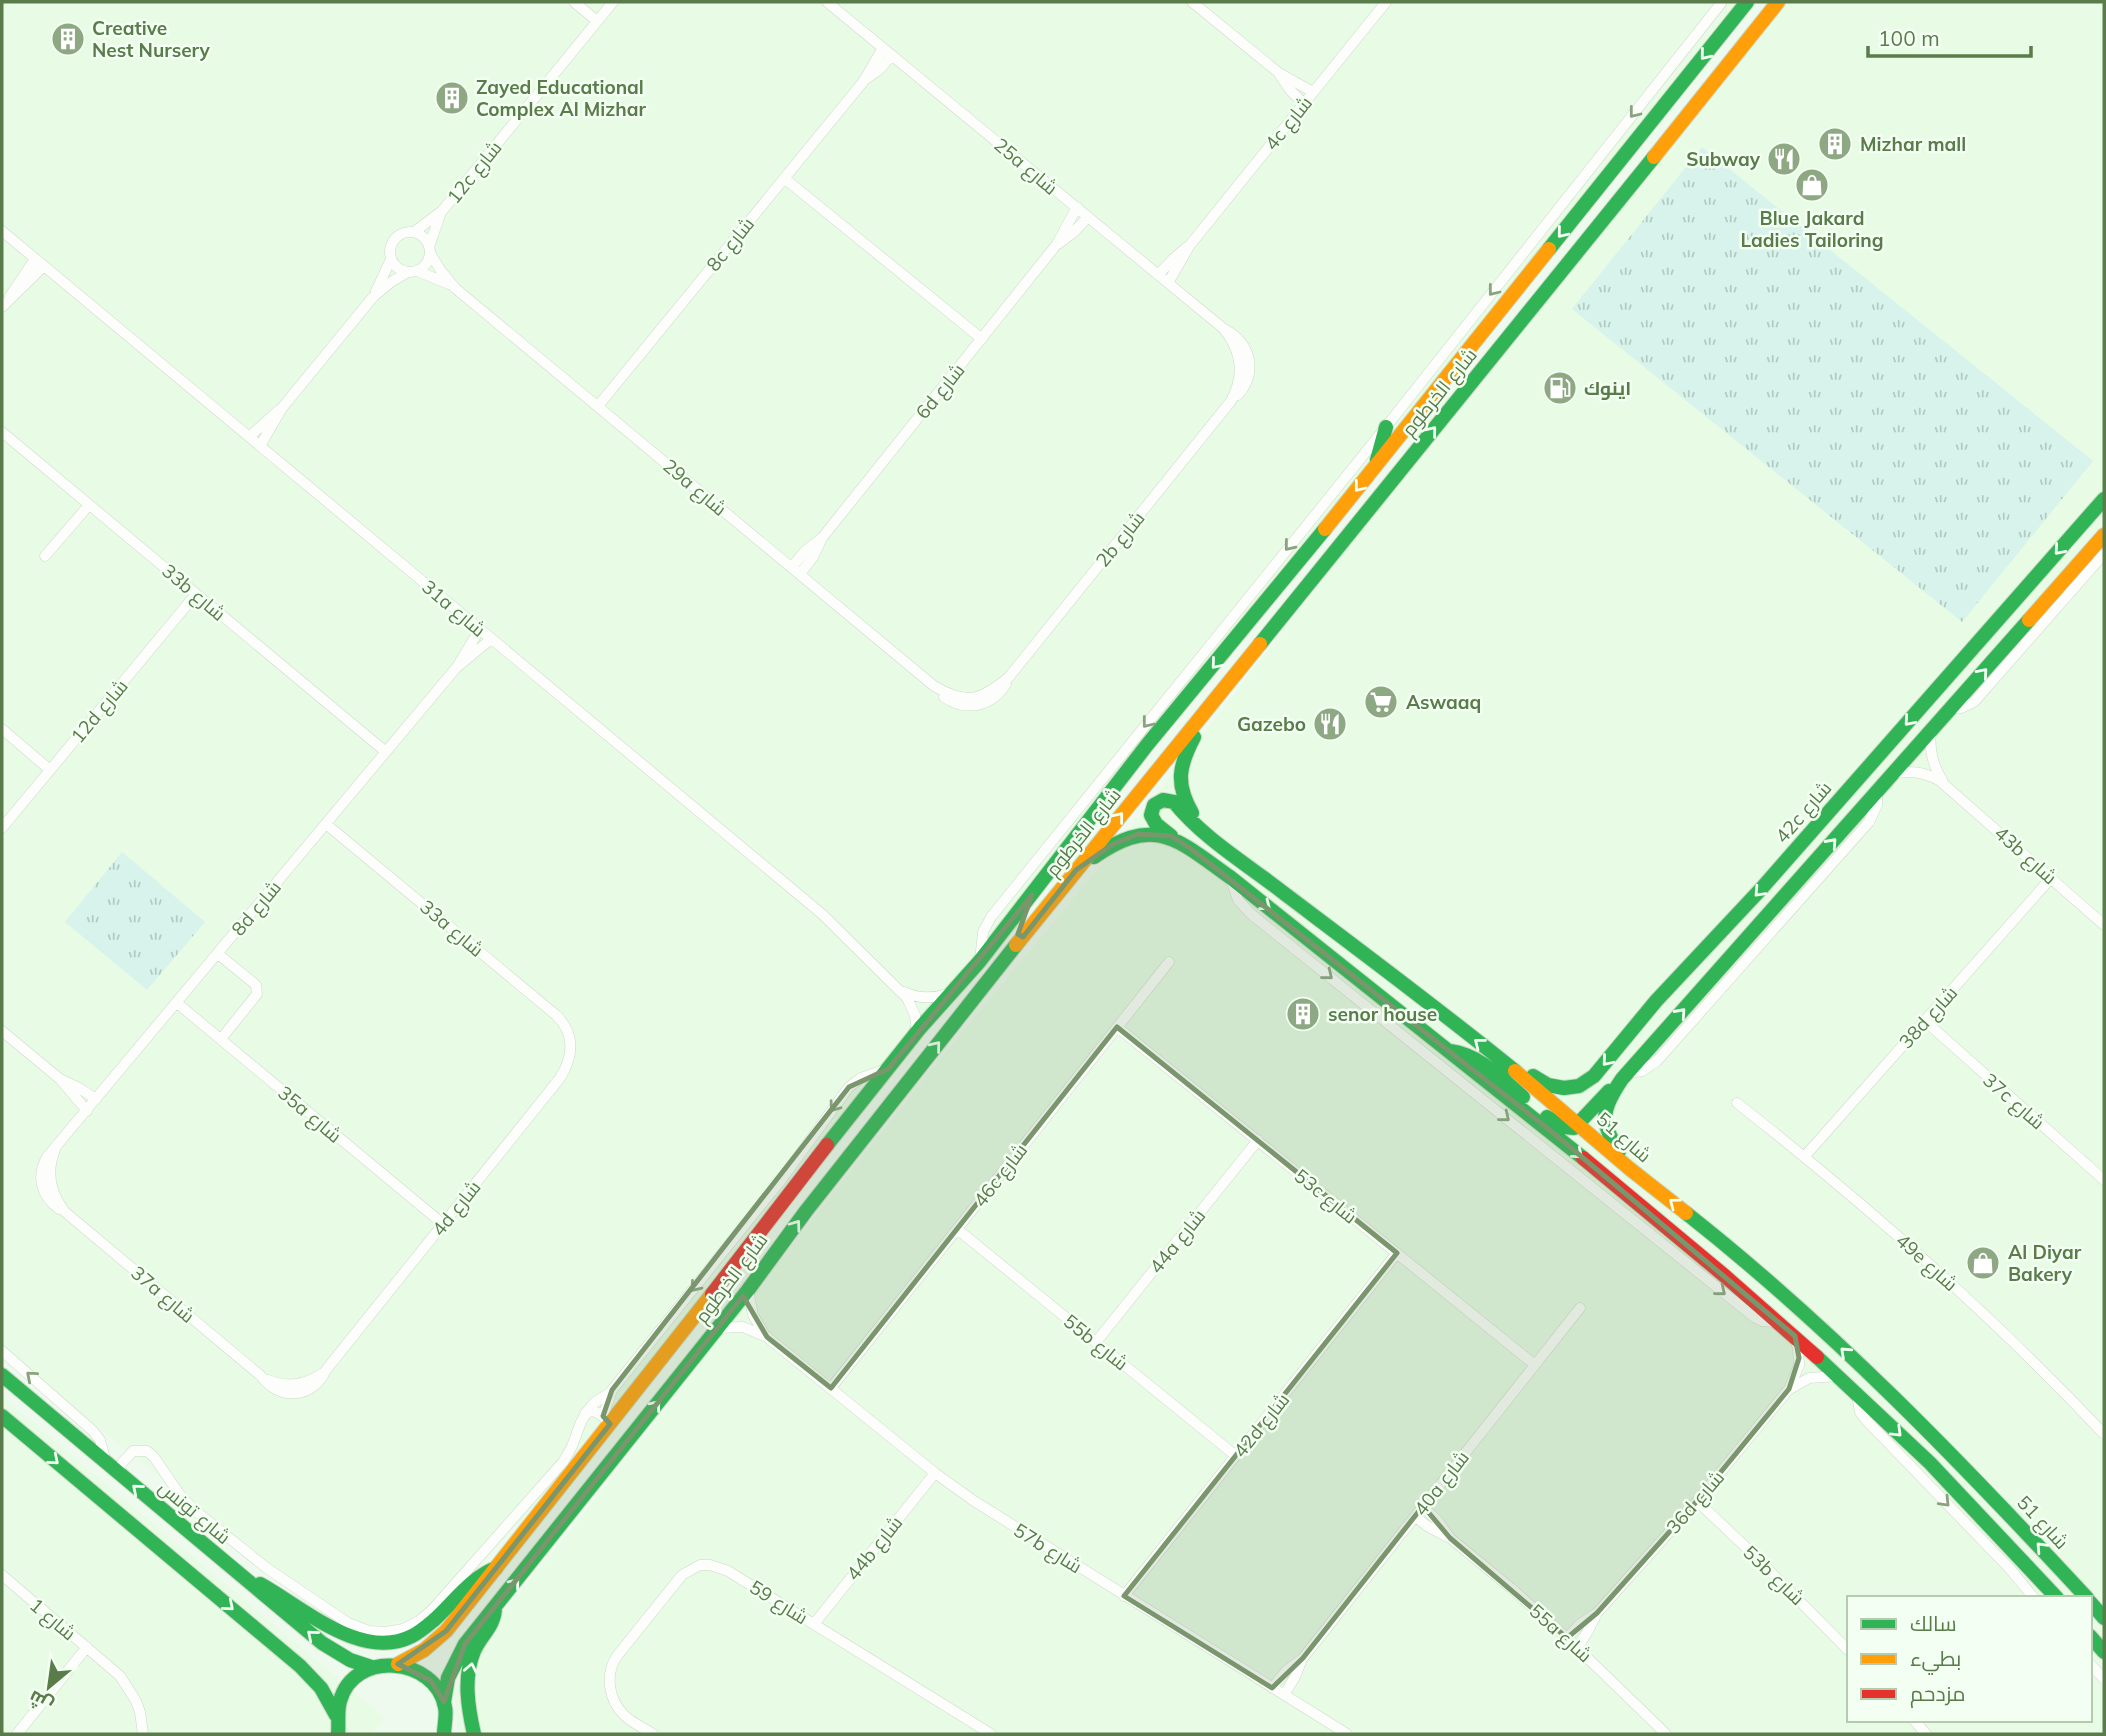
<svg xmlns="http://www.w3.org/2000/svg" width="2106" height="1736" font-family="Mulish,Cairo,sans-serif">
	<style>
		.residential { fill: #e7fbe5; fill-rule: evenodd }
		.park { fill: url(#park-tufts) }
		.lines { fill: none; stroke-linecap: round; stroke-linejoin: round }
		.street-casing { stroke: #ccdac8; stroke-width: 11 }
		.fast-casing { stroke: #cad9c6; stroke-width: 16 }
		.slow-casing { stroke: #cad9c6; stroke-width: 16 }
		.jam-casing { stroke: #cad9c6; stroke-width: 16 }
		.street { stroke: #fdfefc; stroke-width: 10 }
		.fast { stroke: #30b455; stroke-width: 14 }
		.slow { stroke: #ff9f0a; stroke-width: 14 }
		.jam { stroke: #e5322d; stroke-width: 14 }
		.oneway { stroke: #f3fff2 }
		.oneway2 { stroke: #8aa37f }
		.marked { fill: #79966c; fill-opacity: 0.2; stroke: #79966c; stroke-width: 5; stroke-linejoin: round }
		.labels { text-anchor: middle; dominant-baseline: central; stroke-width: 5; stroke-linejoin: round; paint-order: stroke }
		.poi-label { font-size: 19px; font-weight: bold; fill: #597c4a; stroke: #f3fff2; text-anchor: start }
		.street-label { font-size: 19px; fill: #597c4a; stroke: #f3fff2 }
	</style>
	<defs>
		<pattern id="park-tufts" width="24" height="20" patternUnits="userSpaceOnUse" patternTransform="scale(1.75)"><rect width="24" height="20" fill="#d8f3ec"/><path d="M3 7l-1-3M5 7V3M7 7l1-3M15 17l-1-3M17 17v-4M19 17l1-3" fill="none" stroke="#b2cac1"/></pattern>
	</defs>
	<rect width="100%" height="100%" fill="#effaee"/>
	<path class="residential" d="M 2,2 L 1745,2 L 539,1501 L 438,1609 L 384,1626 L 355,1622 L 273,1567 L 2,1351 Z
		M 1771,2 L 2104,2 L 2104,1734 L 460,1734 L 455,1708 L 454,1685 L 458,1670 L 467,1656 L 570,1531 L 762,1284 L 931,1070 L 1098,869 ZM 1849,1598 L 2090,1598 L 2090,1720 L 1849,1720 Z
		M 2,1397 L 384,1717 L 371,1734 L 2,1734 Z"/>
	<path class="park" d="M 1702,147 L 2093,461 L 1962,622 L 1572,309 Z
		M 122,852 L 205,922 L 147,990 L 65,922 Z"/>
	<g class="lines">
		<defs>
			<path id="street" d="M 574,2 L 597,21
				M 827,2 L 1224,329 C 1251,343 1258,372 1238,395
				M 1192,2 L 1279,73 L 1313,92
				M 1279,74 L 1290,90 L 1304,104
				M 863,81 L 879,70 L 892,55
				M 784,178 L 982,339
				M 2,231 L 822,914 L 907,998 L 915,1015 L 917,1032
				M390 252a20 20 0 1 1 40 0a20 20 0 1 1-40 0Z
				M 414,232 L 442,211 L 613,2
				M 1058,244 L 1074,232 L 1088,217
				M 429,247 L 440,215
				M 430,253 L 441,271 L 455,288 L 934,686 C 967,705 980,701 1009,677 L 1231,401 C 1245,375 1242,352 1224,329
				M 417,271 L 449,284
				M 1158,275 L 1173,259 L 1187,247
				M 1168,283 L 1190,245 L 1386,2
				M 376,291 L 391,259
				M 10,296 L 35,259
				M 2,307 L 44,266
				M 598,406 L 863,82 L 883,48
				M 2,432 L 386,752
				M 249,437 L 279,410
				M 260,446 L 282,408 L 373,297 L 391,282 L 408,272
				M 45,556 L 89,505
				M 792,567 L 805,551 L 822,538
				M 800,574 L 813,557 L 822,538 L 1057,244 L 1077,207
				M 458,665 L 480,629
				M 944,697 C 966,712 992,707 1006,684
				M 1952,707 L 1961,708 L 1974,702 L 2104,554
				M 2,729 L 50,770
				M 1931,731 C 1929,749 1932,764 1942,780
				M 1893,774 C 1910,770 1923,772 1939,780 L 2104,925
				M 2,828 L 196,594
				M 1230,877 L 1238,900 L 1251,914 L 1754,1317 L 1762,1321 L 1777,1322
				M 218,954 L 256,985 L 257,994 L 221,1039
				M 980,961 L 983,932 L 991,917 L 1378,437 L 1722,2
				M 904,992 C 919,999 932,999 947,994
				M 177,1003 L 443,1224
				M 1925,1021 L 2104,1180
				M 1117,1027 L 1535,1365
				M 2,1031 L 60,1079 L 87,1111
				M 1627,1073 L 1642,1071 L 1657,1061 L 1869,822 L 1877,805 L 1877,793
				M 60,1079 L 79,1088 L 96,1099
				M 1737,1103 C 1867,1205 1991,1314 2104,1434
				M 56,1147 C 46,1170 49,1192 65,1212 L 261,1376 C 279,1401 313,1399 326,1370 L 560,1078 C 574,1056 575,1033 556,1015 L 326,824
				M 1805,1156 L 2051,878
				M 59,1209 C 41,1196 36,1176 47,1157 L 456,668 L 491,639
				M 957,1229 L 1236,1456
				M 748,1290 L 753,1315 L 764,1334
				M 718,1328 L 743,1327 L 767,1337 L 935,1473 L 974,1501 L 1347,1734
				M 1096,1342 L 1258,1140
				M 2,1351 L 93,1431 L 100,1440 L 106,1462
				M 268,1380 C 288,1388 305,1385 323,1373
				M 831,1388 L 1169,962
				M 1790,1389 L 1809,1378 L 1838,1376
				M 1857,1394 L 1860,1412 L 1866,1420 L 2010,1569 L 2034,1598
				M 585,1414 L 594,1403 L 612,1391
				M 603,1416 L 612,1390 L 781,1180 L 849,1087 L 861,1078 L 884,1070
				M 118,1473 L 122,1463 L 133,1451 L 147,1451 L 154,1457 L 180,1495 L 194,1510 L 268,1569 L 348,1623 L 369,1631 L 386,1632 L 403,1629 L 419,1621 L 432,1610 L 563,1462 C 567,1455 572,1448 574,1441 C 582,1420 586,1396 610,1424
				M 1697,1501 L 1753,1554 L 1849,1651
				M 1423,1507 L 1437,1520 L 1450,1538
				M 1415,1516 L 1427,1526 L 1450,1538 L 1511,1588 L 1567,1638 L 1666,1734
				M 2,1575 L 120,1676 L 136,1701 L 140,1712 L 143,1734
				M 1124,1596 L 1397,1253
				M 814,1624 L 935,1473
				M 1567,1638 L 1580,1624 L 1597,1613 L 1697,1501 L 1789,1389 L 1799,1365 L 1798,1350 L 1795,1337
				M 1577,1648 L 1588,1631 L 1597,1613
				M 2090,1664 L 2104,1679
				M 1272,1688 L 1286,1671 L 1303,1658 L 1580,1308
				M 1284,1695 L 1295,1677 L 1302,1659
				M 1914,1720 L 1926,1734
				M 17,1734 L 87,1647
				M 653,1734 C 644,1728 632,1723 624,1715 C 608,1699 605,1674 617,1656 L 682,1575 L 700,1565 L 710,1565 L 728,1571 L 991,1734"/>
			<path id="fast" d="M 1549,249 L 1747,2
				M 1377,460 L 1386,427
				M 1260,644 L 1654,157
				M 1192,813 C 1175,783 1179,766 1194,737
				M 1171,836 L 1156,824 L 1151,815 L 1154,805 L 1163,800 L 1174,802 C 1205,840 1247,864 1285,894 C 1362,952 1440,1010 1515,1071
				M 1094,857 C 1155,814 1178,840 1230,877 L 1583,1158
				M 1450,1051 C 1480,1055 1501,1078 1523,1097
				M 1533,1076 L 1548,1085 L 1564,1088 L 1579,1086 L 1594,1076 L 1656,1001 L 1761,889 L 2104,499
				M 1547,1117 L 1564,1127 L 1574,1128 L 1609,1091
				M 827,1145 L 920,1028 L 979,962 L 1147,745 L 1325,529
				M 1619,1151 C 1598,1121 1603,1107 1622,1079 L 2029,620
				M 1686,1213 C 1832,1328 1961,1462 2087,1598
				M 1817,1357 L 1930,1463 L 2057,1598
				M 2,1375 L 322,1643 L 350,1660 L 371,1667
				M 2,1416 L 300,1666 L 321,1688 L 336,1715
				M 260,1584 C 302,1607 362,1662 412,1636 C 420,1632 428,1625 434,1620 C 455,1601 469,1579 496,1568
				M 2090,1602 L 2104,1618
				M 2090,1636 L 2104,1652
				M 444,1702 L 448,1678 L 465,1644 L 748,1290 L 806,1211 L 1016,945
				M 338,1734 C 339,1724 337,1711 340,1701 C 354,1649 436,1657 445,1707 C 447,1715 444,1726 444,1734
				M 474,1734 C 468,1708 463,1677 474,1651 C 481,1635 495,1626 495,1607"/>
			<path id="slow" d="M 1654,157 L 1778,2
				M 1325,529 L 1549,249
				M 2029,620 L 2104,535
				M 1016,945 L 1260,644
				M 1515,1071 L 1630,1169 L 1686,1213
				M 398,1664 L 424,1650 L 446,1631 L 712,1294"/>
			<path id="jam" d="M 1583,1158 L 1726,1277 L 1817,1357
				M 712,1294 L 827,1145"/>
		</defs>
		<use href="#street" class="street-casing"/>
		<use href="#fast" class="fast-casing"/>
		<use href="#slow" class="slow-casing"/>
		<use href="#jam" class="jam-casing"/>
		<use href="#street" class="street"/>
		<use href="#fast" class="fast"/>
		<use href="#slow" class="slow"/>
		<use href="#jam" class="jam"/>
	</g>
	<defs><path id="oneway-chevron" d="M-2-3.5L2.5 0L-2 3.5" fill="none" stroke-width="1.6" stroke-linecap="round" stroke-linejoin="round" transform="scale(1.75)"/></defs>
	<g class="oneway">
		<use href="#oneway-chevron" transform="translate(1705 55) rotate(129)"/>
		<use href="#oneway-chevron" transform="translate(1562 233) rotate(129)"/>
		<use href="#oneway-chevron" transform="translate(1432 431) rotate(-51)"/>
		<use href="#oneway-chevron" transform="translate(1359 487) rotate(128)"/>
		<use href="#oneway-chevron" transform="translate(2059 550) rotate(131)"/>
		<use href="#oneway-chevron" transform="translate(1216 664) rotate(130)"/>
		<use href="#oneway-chevron" transform="translate(1983 673) rotate(-49)"/>
		<use href="#oneway-chevron" transform="translate(1909 721) rotate(131)"/>
		<use href="#oneway-chevron" transform="translate(1119 817) rotate(-51)"/>
		<use href="#oneway-chevron" transform="translate(1832 843) rotate(-48)"/>
		<use href="#oneway-chevron" transform="translate(1759 892) rotate(133)"/>
		<use href="#oneway-chevron" transform="translate(1266 906) rotate(38)"/>
		<use href="#oneway-chevron" transform="translate(1681 1013) rotate(-48)"/>
		<use href="#oneway-chevron" transform="translate(1479 1043) rotate(-142)"/>
		<use href="#oneway-chevron" transform="translate(936 1046) rotate(-51)"/>
		<use href="#oneway-chevron" transform="translate(1607 1061) rotate(130)"/>
		<use href="#oneway-chevron" transform="translate(1578 1154) rotate(40)"/>
		<use href="#oneway-chevron" transform="translate(1674 1203) rotate(-143)"/>
		<use href="#oneway-chevron" transform="translate(796 1225) rotate(-54)"/>
		<use href="#oneway-chevron" transform="translate(1845 1352) rotate(-137)"/>
		<use href="#oneway-chevron" transform="translate(656 1405) rotate(-51)"/>
		<use href="#oneway-chevron" transform="translate(1897 1432) rotate(44)"/>
		<use href="#oneway-chevron" transform="translate(54 1460) rotate(40)"/>
		<use href="#oneway-chevron" transform="translate(137 1489) rotate(-140)"/>
		<use href="#oneway-chevron" transform="translate(2041 1547) rotate(-133)"/>
		<use href="#oneway-chevron" transform="translate(515 1583) rotate(-51)"/>
		<use href="#oneway-chevron" transform="translate(229 1606) rotate(40)"/>
		<use href="#oneway-chevron" transform="translate(312 1635) rotate(-140)"/>
		<use href="#oneway-chevron" transform="translate(471 1668) rotate(-79)"/>
	</g>
	<g class="oneway2">
		<use href="#oneway-chevron" transform="translate(1634 113) rotate(128)"/>
		<use href="#oneway-chevron" transform="translate(1493 291) rotate(128)"/>
		<use href="#oneway-chevron" transform="translate(1289 546) rotate(129)"/>
		<use href="#oneway-chevron" transform="translate(1147 723) rotate(128)"/>
		<use href="#oneway-chevron" transform="translate(1328 975) rotate(39)"/>
		<use href="#oneway-chevron" transform="translate(834 1107) rotate(126)"/>
		<use href="#oneway-chevron" transform="translate(1505 1117) rotate(39)"/>
		<use href="#oneway-chevron" transform="translate(695 1287) rotate(129)"/>
		<use href="#oneway-chevron" transform="translate(1721 1291) rotate(39)"/>
		<use href="#oneway-chevron" transform="translate(31 1376) rotate(-139)"/>
		<use href="#oneway-chevron" transform="translate(1945 1502) rotate(46)"/>
	</g>
	<path class="marked" d="M 1138,834 L 1171,836 L 1190,848 L 1551,1131 L 1795,1336 L 1799,1358 L 1789,1389 L 1697,1501 L 1597,1613 L 1567,1638 L 1450,1538 L 1423,1506 L 1303,1658 L 1272,1688 L 1124,1596 L 1397,1253 L 1117,1027 L 831,1388 L 767,1337 L 743,1296 L 465,1644 L 444,1702 L 431,1681 L 398,1664 L 446,1631 L 610,1424 L 603,1416 L 612,1390 L 849,1087 L 888,1069 L 1032,895 L 1018,934 L 1023,937 L 1076,870 L 1113,844 Z"/>
	<defs>
		<symbol id="building-disc" viewBox="-11 -11 22 22"><circle r="9.5" fill="#8ea883" stroke="#f3fff2"/><path d="M-4-6H4V6H1V3H-1V6H-4ZM-2.5-4.3h1.7v1.8h-1.7ZM.8-4.3h1.7v1.8H.8ZM-2.5-1h1.7V.8h-1.7ZM.8-1h1.7V.8H.8Z" fill="#fff"/></symbol>
		<symbol id="restaurant-disc" viewBox="-11 -11 22 22"><circle r="9.5" fill="#8ea883" stroke="#f3fff2"/><path d="M-5-6h1v4h1v-4h1v4h1v-4h1v5L-1.5 .5V6h-2V.5L-5-1ZM5-6V6H3V1.5H1.5Q1.5-4 5-6Z" fill="#fff"/></symbol>
		<symbol id="shop-disc" viewBox="-11 -11 22 22"><circle r="9.5" fill="#8ea883" stroke="#f3fff2"/><path d="M-5-2.5h2.3a2.7 3.5 0 0 1 5.4 0H5L5.5 6h-11ZM-1.5-2.5h3a1.5 2.3 0 0 0-3 0Z" fill="#fff"/></symbol>
		<symbol id="fuel-disc" viewBox="-11 -11 22 22"><circle r="9.5" fill="#8ea883" stroke="#f3fff2"/><path d="M-5.5-6h7V0h2V4h1.3V-2.5L3-4.5l.8-.8L6-3V5H2.5V1h-1V6h-7ZM-4.2-4.7v3.2H.2V-4.7Z" fill="#fff"/></symbol>
		<symbol id="supermarket-disc" viewBox="-11 -11 22 22"><circle r="9.5" fill="#8ea883" stroke="#f3fff2"/><path d="M-6-5.5h2.5l.6 2H6L4.5 2H-2.5L-4.4-4H-6ZM-1.5 3.2a1.3 1.3 0 1 0 .1 0ZM3 3.2a1.3 1.3 0 1 0 .1 0Z" fill="#fff"/></symbol>
	</defs>
	<g fill-rule="evenodd">
		<use href="#building-disc" x="49" y="20" width="38" height="38"/>
		<use href="#building-disc" x="433" y="79" width="38" height="38"/>
		<use href="#building-disc" x="1816" y="125" width="38" height="38"/>
		<use href="#restaurant-disc" x="1765" y="140" width="38" height="38"/>
		<use href="#shop-disc" x="1793" y="166" width="38" height="38"/>
		<use href="#fuel-disc" x="1541" y="369" width="38" height="38"/>
		<use href="#supermarket-disc" x="1362" y="683" width="38" height="38"/>
		<use href="#restaurant-disc" x="1311" y="705" width="38" height="38"/>
		<use href="#building-disc" x="1284" y="995" width="38" height="38"/>
		<use href="#shop-disc" x="1964" y="1244" width="38" height="38"/>
	</g>
	<g class="labels">
		<g class="poi-label">
			<text x="92" y="28">Creative<tspan x="92" dy="22">Nest Nursery</tspan></text>
			<text x="476" y="87">Zayed Educational<tspan x="476" dy="22">Complex Al Mizhar</tspan></text>
			<text x="1860" y="144">Mizhar mall</text>
			<text x="1760" y="159" text-anchor="end">Subway</text>
			<text x="1812" y="218" text-anchor="middle">Blue Jakard<tspan x="1812" dy="22">Ladies Tailoring</tspan></text>
			<text x="1584" y="388">اينوك</text>
			<text x="1406" y="702">Aswaaq</text>
			<text x="1306" y="724" text-anchor="end">Gazebo</text>
			<text x="1328" y="1014">senor house</text>
			<text x="2008" y="1252">Al Diyar<tspan x="2008" dy="22">Bakery</tspan></text>
		</g>
		<g class="street-label">
			<text transform="translate(1288 123) rotate(-51)">4c شارع</text>
			<text transform="translate(1026 166) rotate(40)">25a شارع</text>
			<text transform="translate(474 172) rotate(-51)">12c شارع</text>
			<text transform="translate(730 244) rotate(-51)">8c شارع</text>
			<text transform="translate(940 391) rotate(-51)">6d شارع</text>
			<text transform="translate(1439 392) rotate(-51)">شارع الخرطوم</text>
			<text transform="translate(695 487) rotate(40)">29a شارع</text>
			<text transform="translate(1120 539) rotate(-51)">2b شارع</text>
			<text transform="translate(194 592) rotate(40)">33b شارع</text>
			<text transform="translate(454 608) rotate(40)">31a شارع</text>
			<text transform="translate(99 711) rotate(-50)">12d شارع</text>
			<text transform="translate(1803 812) rotate(-49)">42c شارع</text>
			<text transform="translate(1083 832) rotate(-51)">شارع الخرطوم</text>
			<text transform="translate(2026 855) rotate(42)">43b شارع</text>
			<text transform="translate(256 908) rotate(-50)">8d شارع</text>
			<text transform="translate(452 928) rotate(40)">33a شارع</text>
			<text transform="translate(1928 1017) rotate(-48)">38d شارع</text>
			<text transform="translate(2014 1101) rotate(41)">37c شارع</text>
			<text transform="translate(310 1114) rotate(40)">35a شارع</text>
			<text transform="translate(1624 1137) rotate(41)">شارع 51</text>
			<text transform="translate(1000 1175) rotate(-52)">46c شارع</text>
			<text transform="translate(1326 1196) rotate(39)">53c شارع</text>
			<text transform="translate(456 1208) rotate(-51)">4d شارع</text>
			<text transform="translate(1177 1241) rotate(-51)">44a شارع</text>
			<text transform="translate(1927 1262) rotate(42)">49e شارع</text>
			<text transform="translate(731 1278) rotate(-53)">شارع الخرطوم</text>
			<text transform="translate(163 1294) rotate(40)">37a شارع</text>
			<text transform="translate(1096 1342) rotate(39)">55b شارع</text>
			<text transform="translate(1261 1425) rotate(-51)">42d شارع</text>
			<text transform="translate(1441 1483) rotate(-52)">40a شارع</text>
			<text transform="translate(1695 1502) rotate(-49)">36d شارع</text>
			<text transform="translate(195 1512) rotate(40)">شارع تونس</text>
			<text transform="translate(2043 1522) rotate(47)">شارع 51</text>
			<text transform="translate(874 1548) rotate(-51)">44b شارع</text>
			<text transform="translate(1048 1548) rotate(32)">57b شارع</text>
			<text transform="translate(1774 1575) rotate(44)">53b شارع</text>
			<text transform="translate(779 1602) rotate(32)">شارع 59</text>
			<text transform="translate(53 1619) rotate(40)">شارع 1</text>
			<text transform="translate(1561 1633) rotate(42)">55a شارع</text>
		</g>
	</g>
	<rect width="2106" height="1736" fill="none" stroke="#597c4a" stroke-width="7"/>
	<rect x="1847" y="1596" width="245" height="126" fill="#f3fff2" stroke="#b5cbaf" stroke-width="2"/>
	<rect x="1861" y="1619" width="35" height="10" fill="#30b455" stroke="#b5cbaf" stroke-width="2"/>
	<text x="1910" y="1631" font-size="21" fill="#597c4a">سالك</text>
	<rect x="1861" y="1654" width="35" height="10" fill="#ff9f0a" stroke="#b5cbaf" stroke-width="2"/>
	<text x="1910" y="1666" font-size="21" fill="#597c4a">بطيء</text>
	<rect x="1861" y="1689" width="35" height="10" fill="#e5322d" stroke="#b5cbaf" stroke-width="2"/>
	<text x="1910" y="1701" font-size="21" fill="#597c4a">مزدحم</text>
	<g transform="translate(49 1687) rotate(209)" stroke="#f3fff2" stroke-width="5" paint-order="stroke">
	<path d="M0-5L12 26L0 18L-12 26Z" fill="#597c4a"/>
	<text y="-10" font-size="19" font-weight="bold" text-anchor="middle" fill="#597c4a">ش</text>
	</g>
	<path d="M1868 46v10h163v-10" fill="none" stroke="#597c4a" stroke-width="3.5"/>
	<text x="1878" y="46" font-size="21" fill="#597c4a" stroke="#f3fff2" stroke-width="5" paint-order="stroke">100 m</text>
</svg>
